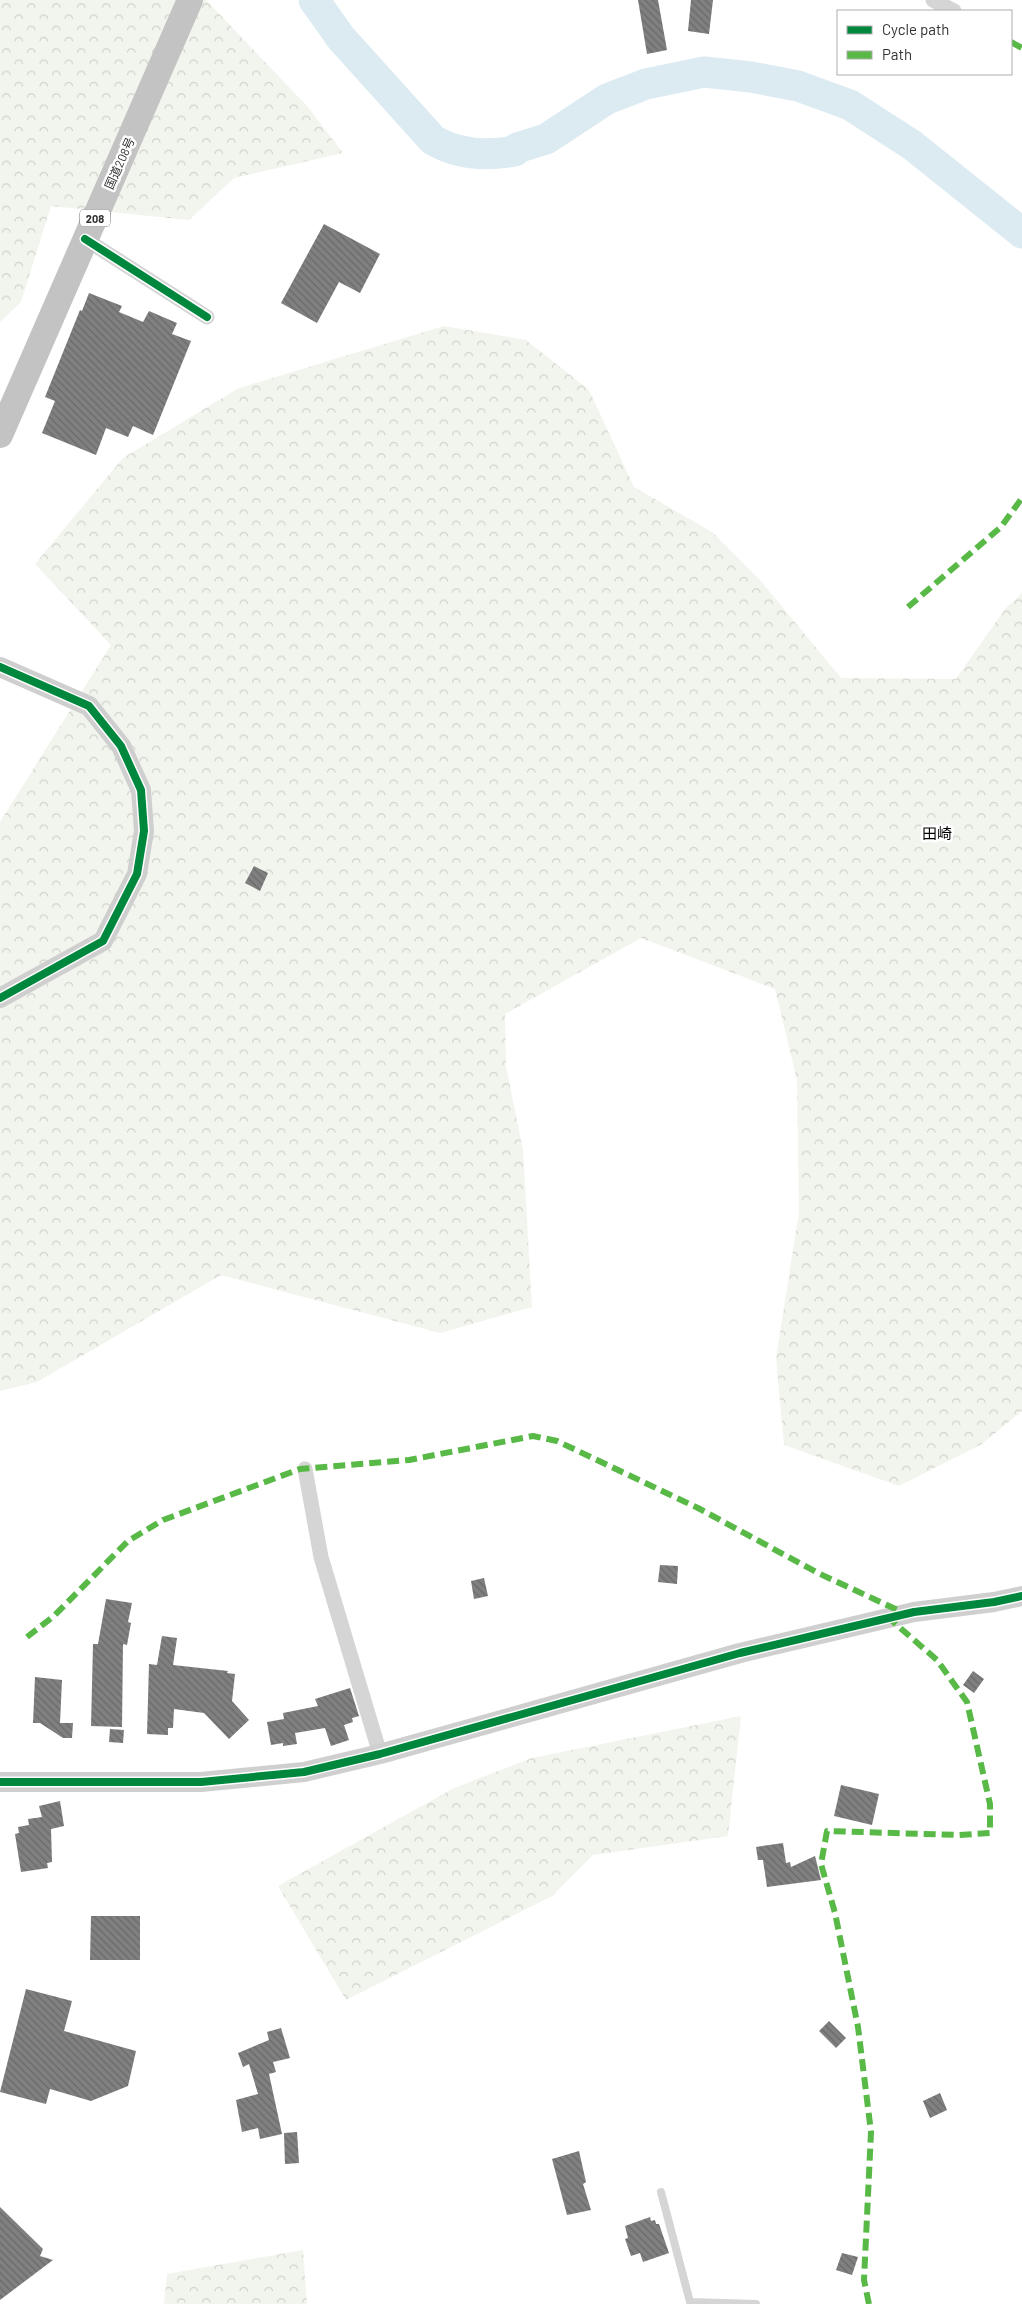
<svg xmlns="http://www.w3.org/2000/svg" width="1022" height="2304" font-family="Barlow,'Noto Sans JP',sans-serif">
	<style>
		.forest { fill: url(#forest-crowns) }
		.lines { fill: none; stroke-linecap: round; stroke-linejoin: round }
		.river { stroke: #dcebf1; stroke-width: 31 }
		.building { fill: url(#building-back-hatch) }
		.lane { stroke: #d5d5d5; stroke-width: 8 }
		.street { stroke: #d5d5d5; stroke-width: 15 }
		.secondary { stroke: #cfcfcf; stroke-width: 20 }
		.highway { stroke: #c3c3c3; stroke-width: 26 }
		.quiet { stroke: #58b947; stroke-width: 6; stroke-dasharray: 12 6; stroke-linecap: butt }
		.cycleway-casing { stroke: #fff; stroke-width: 11 }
		.cycleway { stroke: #00873e; stroke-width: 8 }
		.labels { text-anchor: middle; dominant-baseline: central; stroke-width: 5; stroke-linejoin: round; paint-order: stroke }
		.shield { fill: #fff; stroke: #6f6f6f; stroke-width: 1 }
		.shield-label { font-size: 11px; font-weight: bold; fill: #313131 }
		.street-label { font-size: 12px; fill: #313131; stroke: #fff }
		.quarter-label { font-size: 15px; fill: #000; stroke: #fff }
	</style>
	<defs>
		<pattern id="forest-crowns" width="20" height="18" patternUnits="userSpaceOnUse" patternTransform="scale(1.25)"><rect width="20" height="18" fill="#f2f5ed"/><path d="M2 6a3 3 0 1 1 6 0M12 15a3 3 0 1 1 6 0" fill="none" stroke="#d0d2cc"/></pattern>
		<pattern id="building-back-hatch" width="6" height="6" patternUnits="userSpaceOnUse" patternTransform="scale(1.25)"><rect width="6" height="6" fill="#808080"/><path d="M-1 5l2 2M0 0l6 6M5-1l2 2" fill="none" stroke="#696969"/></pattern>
	</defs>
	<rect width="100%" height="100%" fill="#fff"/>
	<path class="forest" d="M 0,0 L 206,0 L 307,106 L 343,153 L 234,178 L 189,220 L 51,206 L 21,302 L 0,322 Z
		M 444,326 L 526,340 L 589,390 L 634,487 L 712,532 L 759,579 L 841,678 L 956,679 L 1005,609 L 1022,593 L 1022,1411 L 982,1444 L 899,1486 L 784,1445 L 776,1358 L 799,1212 L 797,1080 L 775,989 L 641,938 L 505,1014 L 506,1067 L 523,1150 L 532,1307 L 440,1333 L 221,1275 L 37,1382 L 0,1391 L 0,822 L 111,645 L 35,564 L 123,458 L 239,388 Z
		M 741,1716 L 728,1836 L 593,1855 L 552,1896 L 346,2000 L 278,1886 L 454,1788 L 532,1758 Z
		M 303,2250 L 307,2304 L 164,2304 L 167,2274 Z"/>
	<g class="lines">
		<path class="river" d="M 314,0 L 341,38 L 433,140 C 458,155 487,156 515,151 L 517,148 L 546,139 L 607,99 L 646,84 L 704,72 L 751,77 L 798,86 L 850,105 L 912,145 L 1022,233"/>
	</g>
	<path class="building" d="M 638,0 L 658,0 L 667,50 L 647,54 Z
		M 691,0 L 713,0 L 709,34 L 688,31 Z
		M 324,224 L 380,254 L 360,293 L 339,282 L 317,323 L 281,303 Z
		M 89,293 L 122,306 L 119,312 L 143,322 L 149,311 L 177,323 L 172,334 L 191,341 L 153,435 L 133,426 L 128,437 L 106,428 L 96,455 L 42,433 L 55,401 L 45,397 L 80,310 L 82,311 Z
		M 254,866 L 268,873 L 260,891 L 245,883 Z
		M 660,1565 L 678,1566 L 677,1584 L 658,1582 Z
		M 484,1578 L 488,1596 L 474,1599 L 471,1581 Z
		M 106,1599 L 132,1603 L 128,1622 L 131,1623 L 127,1645 L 123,1644 L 122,1727 L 91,1726 L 93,1644 L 98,1644 Z
		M 162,1636 L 177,1638 L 173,1665 L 228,1671 L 227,1673 L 235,1674 L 232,1701 L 249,1720 L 229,1739 L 204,1713 L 174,1709 L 173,1728 L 168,1728 L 168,1735 L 147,1734 L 149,1664 L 157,1665 Z
		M 973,1671 L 984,1679 L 974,1693 L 963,1685 Z
		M 35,1677 L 62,1680 L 60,1723 L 73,1723 L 72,1738 L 63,1738 L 40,1723 L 33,1723 Z
		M 350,1688 L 359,1716 L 352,1718 L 353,1722 L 344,1725 L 349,1740 L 331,1746 L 325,1728 L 295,1733 L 297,1744 L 283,1746 L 283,1743 L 271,1745 L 267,1722 L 284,1719 L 283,1713 L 318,1706 L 315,1699 Z
		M 110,1729 L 124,1730 L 123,1743 L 109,1742 Z
		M 841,1785 L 879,1794 L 872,1825 L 834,1816 Z
		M 60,1801 L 64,1826 L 51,1829 L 52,1862 L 47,1863 L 48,1868 L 21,1872 L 15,1834 L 19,1833 L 18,1827 L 29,1825 L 28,1819 L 42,1817 L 39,1806 Z
		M 783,1843 L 786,1863 L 790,1862 L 791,1867 L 815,1856 L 821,1880 L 767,1887 L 763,1860 L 758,1860 L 756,1847 Z
		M 91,1916 L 140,1916 L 140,1960 L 90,1960 Z
		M 26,1989 L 72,2001 L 64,2031 L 136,2051 L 128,2086 L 91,2101 L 50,2089 L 46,2104 L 0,2092 Z
		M 829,2021 L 846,2038 L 836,2048 L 819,2031 Z
		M 281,2028 L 290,2058 L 273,2062 L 276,2072 L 269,2074 L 282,2134 L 260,2139 L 258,2128 L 242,2132 L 236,2100 L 258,2094 L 249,2064 L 243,2067 L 238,2053 L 269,2040 L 267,2032 Z
		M 940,2093 L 947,2110 L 930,2118 L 923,2101 Z
		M 297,2132 L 299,2163 L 285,2164 L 284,2133 Z
		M 579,2151 L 586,2182 L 583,2184 L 591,2210 L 567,2215 L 552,2159 Z
		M 0,2207 L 43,2249 L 40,2256 L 53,2260 L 0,2300 Z
		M 650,2217 L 651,2221 L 655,2220 L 656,2224 L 659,2224 L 669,2253 L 643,2262 L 640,2253 L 631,2256 L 625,2239 L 628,2238 L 625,2226 Z
		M 842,2253 L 858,2257 L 852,2275 L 836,2270 Z"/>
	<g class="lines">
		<path class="lane" d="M 661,2192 L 690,2302 L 756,2304"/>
		<path class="street" d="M 933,0 L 954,11
			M 85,239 L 207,317
			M 305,1469 L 321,1557 L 380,1754"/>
		<path class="secondary" d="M 0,667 L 89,706 L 121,746 L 141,790 L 144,831 L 137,874 L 103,941 L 0,998
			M 0,1782 L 201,1782 L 304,1772 L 380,1754 L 740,1653 L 914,1612 L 994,1602 L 1022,1596"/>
		<path class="highway" d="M 0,435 L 190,0"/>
		<path class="quiet" d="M 1011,42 L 1022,48
			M 908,607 L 1001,527 L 1022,498
			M 27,1637 L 54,1616 L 128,1541 L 163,1520 L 300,1469 L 409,1460 L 533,1436 L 557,1441 L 698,1508 L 818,1573 L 904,1613
			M 869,2304 L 864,2280 L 871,2132 L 858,2027 L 835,1913 L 821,1864 L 827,1831 L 959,1835 L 990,1833 L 990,1804 L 967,1702 L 937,1660 L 890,1619"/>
		<defs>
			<path id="cycleway" d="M 85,239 L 207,317
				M 0,667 L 89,706 L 121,746 L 141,790 L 144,831 L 137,874 L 103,941 L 0,998
				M 0,1782 L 201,1782 L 304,1772 L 380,1754 L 740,1653 L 914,1612 L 994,1602 L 1022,1596"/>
		</defs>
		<use href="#cycleway" class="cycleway-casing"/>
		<use href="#cycleway" class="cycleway"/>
	</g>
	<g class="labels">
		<rect class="shield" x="80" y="209.5" width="30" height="17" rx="4"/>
		<g class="shield-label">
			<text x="95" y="218">208</text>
		</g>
		<g class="street-label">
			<text transform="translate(119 163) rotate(-66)">国道208号</text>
		</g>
		<g class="quarter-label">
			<text x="937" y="833">田崎</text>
		</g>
	</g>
	<rect x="837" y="10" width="175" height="65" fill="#ffffff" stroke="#adadad"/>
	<rect x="847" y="26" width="25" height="8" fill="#00873e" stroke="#adadad"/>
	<text x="882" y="35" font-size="15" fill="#313131">Cycle path</text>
	<rect x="847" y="51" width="25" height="8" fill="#58b947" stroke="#adadad"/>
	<text x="882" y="60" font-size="15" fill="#313131">Path</text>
</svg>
